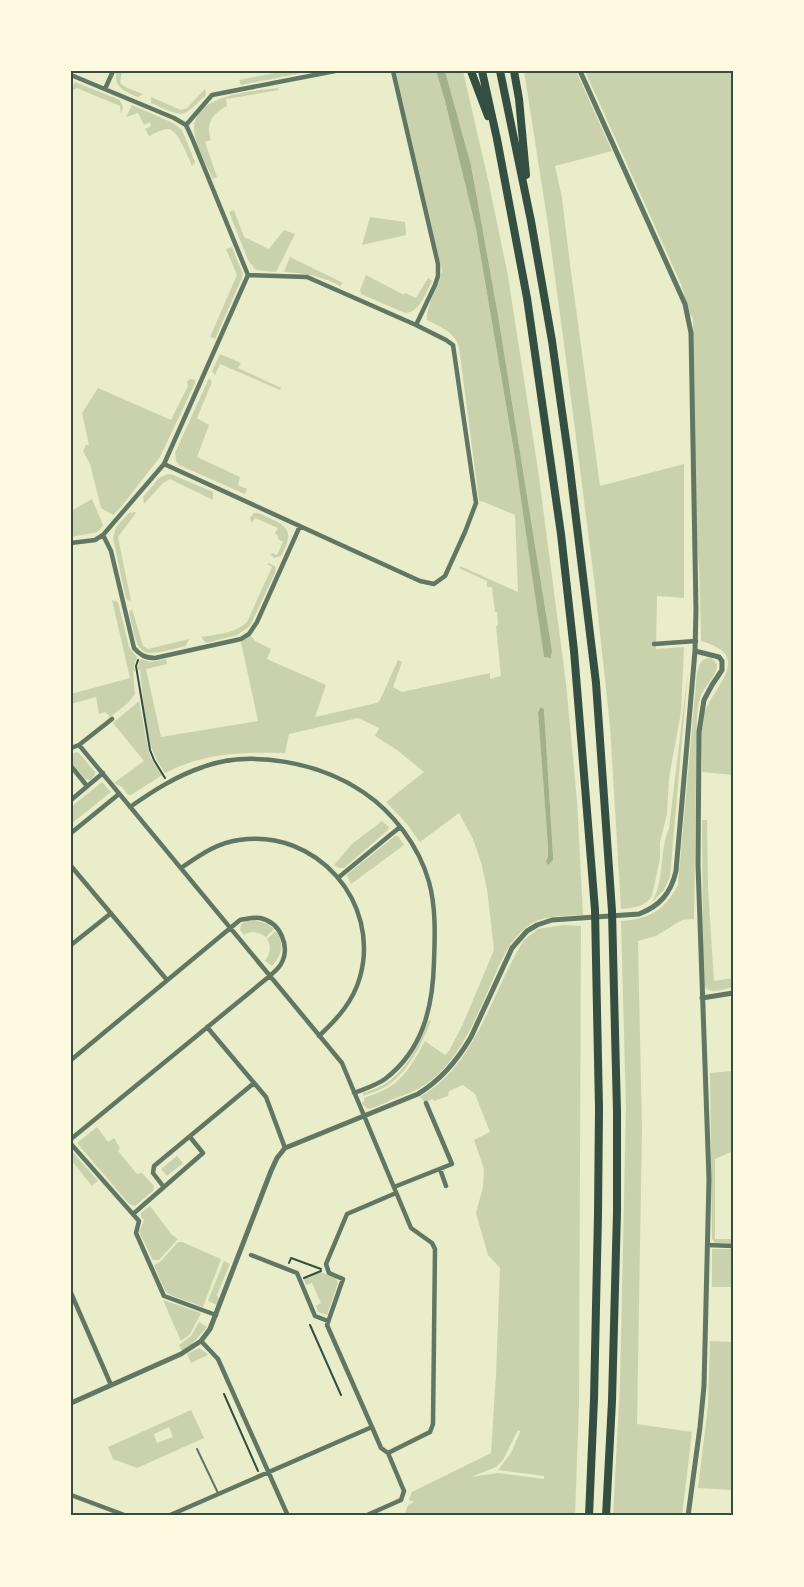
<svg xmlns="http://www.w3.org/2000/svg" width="804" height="1587" font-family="Barlow,sans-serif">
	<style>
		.green { fill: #cad2ad; fill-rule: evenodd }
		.water { fill: #a3b18a }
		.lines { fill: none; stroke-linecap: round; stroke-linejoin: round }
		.path { stroke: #344e41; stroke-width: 2 }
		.service { stroke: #617663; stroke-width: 2 }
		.minor { stroke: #617663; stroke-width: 4.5 }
		.tertiary { stroke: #617663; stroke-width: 5 }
		.motorway { stroke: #344e41; stroke-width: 8 }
		.neatline { fill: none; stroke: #344e41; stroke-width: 2 }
	</style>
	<rect width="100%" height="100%" fill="#e9edc9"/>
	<path class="green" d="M 117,71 L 122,71 L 120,83 L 127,88 L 143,94 L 138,97 C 126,92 112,87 117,71 Z
		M 284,71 L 312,71 L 241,85 L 239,80 Z
		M 394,71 L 436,71 L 445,101 L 476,229 L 514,452 L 544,656 L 551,658 L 552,651 L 498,315 L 471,165 L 445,71 L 463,71 L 489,184 L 508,276 L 538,470 L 566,683 L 577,801 L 583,915 C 568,916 548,915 534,922 C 513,934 503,956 494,977 C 477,1015 462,1057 428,1083 C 418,1090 405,1095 393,1099 C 385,1103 377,1107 368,1109 L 361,1103 L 364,1102 L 364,1098 C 371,1095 379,1093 386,1089 C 404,1080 416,1058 425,1041 L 445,1055 L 449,1051 L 463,1024 L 494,950 L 487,889 L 481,862 L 473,839 L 459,813 L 420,842 L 407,824 L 386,802 L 424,772 L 397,750 L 375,736 L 379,728 L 358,718 L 289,734 L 285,753 C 240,752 207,752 165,773 C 162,767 157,762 155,756 C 145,736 143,694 140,670 L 139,671 L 138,667 L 140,659 L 151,662 L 166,659 L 167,664 L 146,669 L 161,737 L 258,721 L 241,642 L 251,636 L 255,641 L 271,649 L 267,659 L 326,685 L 315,717 L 377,703 L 380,700 L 398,660 L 402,662 L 393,687 L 402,692 L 490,673 L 490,679 L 501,676 L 496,626 L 498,625 L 497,612 L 495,612 L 492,587 L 487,587 L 487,581 L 459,568 L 460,566 L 518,592 L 515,515 L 484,502 L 479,501 L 459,347 C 455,332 440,327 427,320 C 426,304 439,287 442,271 ZM 540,707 L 544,709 L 553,855 L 546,861 L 548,857 L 548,847 L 538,709 Z
		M 524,71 L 576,71 L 612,151 L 555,166 L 562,198 L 570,264 L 600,486 L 684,464 L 684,598 L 657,596 L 656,649 L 684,647 L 681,712 L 669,778 L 667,814 L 660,842 L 660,859 L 652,896 C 645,907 633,908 621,909 L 610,726 L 595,587 L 566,359 L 547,218 Z
		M 585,71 L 733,71 L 733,775 L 702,772 C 702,756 699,729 704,714 C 713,686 755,656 701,641 L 701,635 L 699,568 L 693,491 L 693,318 L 690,314 L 681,284 Z
		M 75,82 L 120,100 L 123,107 L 121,114 L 120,106 L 77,88 L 71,91 Z
		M 277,88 L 279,90 L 226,99 L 227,106 C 213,113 205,123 211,140 L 205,142 L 217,177 L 213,179 C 207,166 198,151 195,136 C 186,94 250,92 277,88 Z
		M 205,89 L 206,95 C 180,120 184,117 151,103 L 151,97 L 181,110 L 187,108 Z
		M 132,105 L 173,123 L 182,130 L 195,162 L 192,166 C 188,157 178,129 168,129 C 162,129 154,134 149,136 L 145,129 L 151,126 L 150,122 L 144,125 L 138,113 L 126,117 Z
		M 234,210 L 244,237 L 269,249 L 284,230 L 295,234 L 276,272 L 256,270 L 248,260 L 229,212 Z
		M 370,217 L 405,222 L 406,235 L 362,245 Z
		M 232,247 L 243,274 L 241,280 L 215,339 L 210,337 L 237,275 L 226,249 Z
		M 290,257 L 343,283 L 340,286 C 322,276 305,273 284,272 Z
		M 366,275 L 404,295 L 405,293 L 416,298 L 428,278 L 432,281 C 426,292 420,313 405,313 L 361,294 L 360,290 Z
		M 220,354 L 241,363 L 238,368 L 281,388 L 280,390 L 220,364 L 215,375 L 212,371 Z
		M 209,378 L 212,382 L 197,418 L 209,425 L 197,457 L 240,477 L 238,485 L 247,489 L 245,494 L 179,465 L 176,461 L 175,453 Z
		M 190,379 L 195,380 L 195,383 L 160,457 L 121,507 L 113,515 L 101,508 L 90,464 L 83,451 L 86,445 L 89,445 L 82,413 L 98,388 L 171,420 L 188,386 L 187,382 Z
		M 168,474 L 173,475 L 213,492 L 213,500 L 170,479 L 163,483 L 144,504 L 143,497 L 159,478 Z
		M 92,499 L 103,525 L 98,532 L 71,537 L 71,511 Z
		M 135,512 L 136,513 L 118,537 L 131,601 L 126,599 L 113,538 L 116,527 L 129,513 Z
		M 254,513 C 260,513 264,515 269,518 C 292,527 292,536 281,556 L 274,558 L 271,555 L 272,553 L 277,555 L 283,542 L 278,539 L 278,536 L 275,533 L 278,528 L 255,518 L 252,523 L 250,518 Z
		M 269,563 L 276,567 L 275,573 L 250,626 L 237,635 L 206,643 L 201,637 C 218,634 234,634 247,622 L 272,567 L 267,564 Z
		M 112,600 L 118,602 L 129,647 L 137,657 L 134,666 L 135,671 L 133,671 L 135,694 L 128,703 L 110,717 L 105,712 L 99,714 L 96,697 L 71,704 L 71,694 L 130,678 Z
		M 132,609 L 143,646 L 148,649 L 189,639 L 186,646 C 139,657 140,661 129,612 Z
		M 711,658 L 717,664 C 717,678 704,685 700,698 C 698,703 698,709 697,714 L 694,919 L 682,920 L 656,936 L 638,941 L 642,1129 L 637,1424 L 692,1432 L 682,1516 L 613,1516 L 620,1384 L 626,1107 L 621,921 C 651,919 664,910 678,885 L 697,672 C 700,664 701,658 711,658 Z
		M 688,671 L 670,877 L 664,890 L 652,902 C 665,880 659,851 669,828 Z
		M 139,701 L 148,749 L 151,758 L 162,775 L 131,795 L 128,795 L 122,787 L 114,783 L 144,761 L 113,723 Z
		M 76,752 L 79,753 L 95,772 L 95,775 L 90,780 L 85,779 L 71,762 L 71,755 Z
		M 102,782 L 111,792 L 71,824 L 71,807 Z
		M 702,820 L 707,820 L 708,888 L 714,981 L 733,978 L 733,987 C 723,989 708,996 703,984 Z
		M 382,821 L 389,827 L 388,830 L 344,868 L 339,868 L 334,865 L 352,844 Z
		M 395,836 L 398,836 L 404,845 L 351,884 L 347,875 L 349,873 Z
		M 254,920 L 268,924 L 274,929 L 266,937 C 260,932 250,930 244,935 L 240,930 L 241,924 L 247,921 Z
		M 563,925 L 581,926 L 579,1404 L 575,1516 L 404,1516 L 408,1505 L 415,1501 L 410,1501 L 409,1499 L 412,1492 L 491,1453 L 496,1375 L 500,1268 L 488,1255 L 476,1213 L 483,1187 L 484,1169 L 474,1140 L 490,1132 L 475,1094 L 463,1085 L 449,1091 L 448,1096 L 434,1101 L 433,1099 L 425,1102 L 420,1097 C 477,1064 491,993 524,940 L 538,929 ZM 518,1430 L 520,1431 L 520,1432 L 511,1453 L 498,1470 L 544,1476 L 544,1479 L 498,1473 L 471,1477 L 496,1467 L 503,1460 Z
		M 276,931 C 285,943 282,955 272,966 L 265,961 C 270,954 272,947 267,939 Z
		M 429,1020 L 431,1021 C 422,1043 409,1071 388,1085 C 381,1090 371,1093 363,1096 L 363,1093 C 372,1090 381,1087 388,1082 C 408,1068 420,1042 429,1020 Z
		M 733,1071 L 733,1151 L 715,1159 L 715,1239 L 733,1239 L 733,1244 L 715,1243 L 712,1238 L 710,1073 Z
		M 97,1127 L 108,1142 L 114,1138 L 120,1148 L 118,1151 L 137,1174 L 142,1173 L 154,1186 L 153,1191 L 135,1206 L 129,1204 L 77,1143 Z
		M 71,1150 L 98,1181 L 92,1186 L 71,1160 Z
		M 177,1156 L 183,1163 L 167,1176 L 161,1169 Z
		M 150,1206 L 172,1235 L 178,1239 L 159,1260 L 153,1260 L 139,1232 L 144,1220 L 141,1217 L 141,1213 Z
		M 178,1242 L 182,1242 L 221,1259 L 203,1307 L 170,1295 L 165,1291 L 154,1265 L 160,1262 Z
		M 712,1249 L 733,1249 L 733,1287 L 712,1287 Z
		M 224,1261 L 230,1264 L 217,1295 L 219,1299 L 217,1305 L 208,1301 Z
		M 320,1272 L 335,1277 L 338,1283 L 327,1315 L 318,1312 L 316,1306 L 321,1303 L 312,1283 L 306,1285 L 304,1279 Z
		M 163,1300 L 201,1313 L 190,1334 L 181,1341 Z
		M 199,1322 L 207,1327 L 192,1344 L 182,1351 L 179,1345 L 191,1336 Z
		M 710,1341 L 733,1342 L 733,1490 L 698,1488 L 708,1406 Z
		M 199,1348 L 208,1354 L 206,1356 L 191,1363 L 187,1354 Z
		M 191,1410 L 204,1438 L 137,1468 L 113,1459 L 108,1447 ZM 169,1427 L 173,1437 L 157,1443 L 154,1434 Z"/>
	<path class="water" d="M 436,71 L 445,71 L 471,165 L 498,315 L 552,651 L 551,658 L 544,657 L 514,452 L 476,229 L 445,101 Z
		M 540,707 L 544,709 L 553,855 L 553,860 L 548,865 L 546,861 L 548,857 L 548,847 L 538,712 Z"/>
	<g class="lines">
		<path class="path" d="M 138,660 L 136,666 L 150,750 L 154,760 L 165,778
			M 289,1263 L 291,1258 L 321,1269
			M 304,1278 L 321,1271
			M 310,1325 L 341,1395
			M 224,1394 L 258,1471"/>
		<path class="service" d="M 197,1449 L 218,1493"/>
		<path class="minor" d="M 393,71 L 438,264 L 438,276 L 435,285 L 416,325
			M 71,75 L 174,118 L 186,125 L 192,138 L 248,275 L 164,464 L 103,535 L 95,540 L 71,543
			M 105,89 L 113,71
			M 186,125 L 212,95 L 335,71
			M 164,464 L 420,581 L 434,584 L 445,576 L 465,532 L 476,503 L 453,345 L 446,340 L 416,325 L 307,277 L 248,275
			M 103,535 L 111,551 L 134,648 C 140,655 145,658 155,658 L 241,639 L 249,634 L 257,622 L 300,526
			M 654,644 L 696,641
			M 79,745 L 342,1063 L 411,1228 L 432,1243 L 435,1249 L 433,1424 L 430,1432 L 388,1453 L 381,1448 L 372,1427 L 168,1516
			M 71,748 L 79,745 L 112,719
			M 71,766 L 87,786
			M 71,800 L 103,773
			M 130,807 C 153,791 176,776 203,767 C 252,749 320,763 363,792 C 393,812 419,846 429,882 C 436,907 435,936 434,961 C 433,1007 423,1050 385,1079 C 377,1085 364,1089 354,1093
			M 71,833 L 119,794
			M 71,866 L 167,980
			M 181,868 C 199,856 216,843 239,840 C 316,828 381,902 360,977 C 353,1002 337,1019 319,1036
			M 339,877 L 400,827
			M 71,945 L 110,914
			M 207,1027 L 266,1097 L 285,1148
			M 71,1060 L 240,920 C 247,919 253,917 260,918 C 280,922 291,946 281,964 C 279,968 274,972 271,975 L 71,1139
			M 71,1144 L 139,1221 L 136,1233 L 164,1296 L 216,1315
			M 440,1169 L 446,1186
			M 163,1186 L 153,1173 L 154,1166 L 254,1083
			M 394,1187 L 452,1164 L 426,1103
			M 133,1214 L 203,1153 L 190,1137
			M 708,1245 L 733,1246
			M 251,1255 L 297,1273 L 315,1316 L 328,1321
			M 71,1293 L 111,1385
			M 201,1341 L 218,1359 L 288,1516
			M 372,1427 L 327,1325 L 343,1279 L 329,1273 L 326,1264 L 347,1214 L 396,1193
			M 71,1495 L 127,1516
			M 365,1516 L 401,1500 L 404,1491 L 388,1453"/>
		<path class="tertiary" d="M 580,71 L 685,304 L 691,333 L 696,610 L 695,651 L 719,657 L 722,661 L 722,670 L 712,685 L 704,700 L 699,732 L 698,865 L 709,1179 L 704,1386 L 700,1427 L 688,1516
			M 702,998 L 733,993
			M 71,1403 L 181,1354 L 201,1341 L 210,1329 L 271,1171 L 277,1158 L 285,1148 L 418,1094 C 441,1080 457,1061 471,1037 L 512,948 L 527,931 L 537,925 L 552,920 L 639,914 C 660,906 671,893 676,871 L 695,651"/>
		<path class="motorway" d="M 471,71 L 488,116
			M 482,71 L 497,139 L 527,298 L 561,534 L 574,651 L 595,910 L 599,1108 L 598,1215 L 594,1399 L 589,1516
			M 500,71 L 531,221 L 552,341 L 569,461 L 596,683 L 612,911 L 617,1112 L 617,1212 L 612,1401 L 606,1516
			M 514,71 L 519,99 L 526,175"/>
	</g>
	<rect width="804" height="1587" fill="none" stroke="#fefae0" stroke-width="145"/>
	<rect x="72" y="72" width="660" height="1442" class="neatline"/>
</svg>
